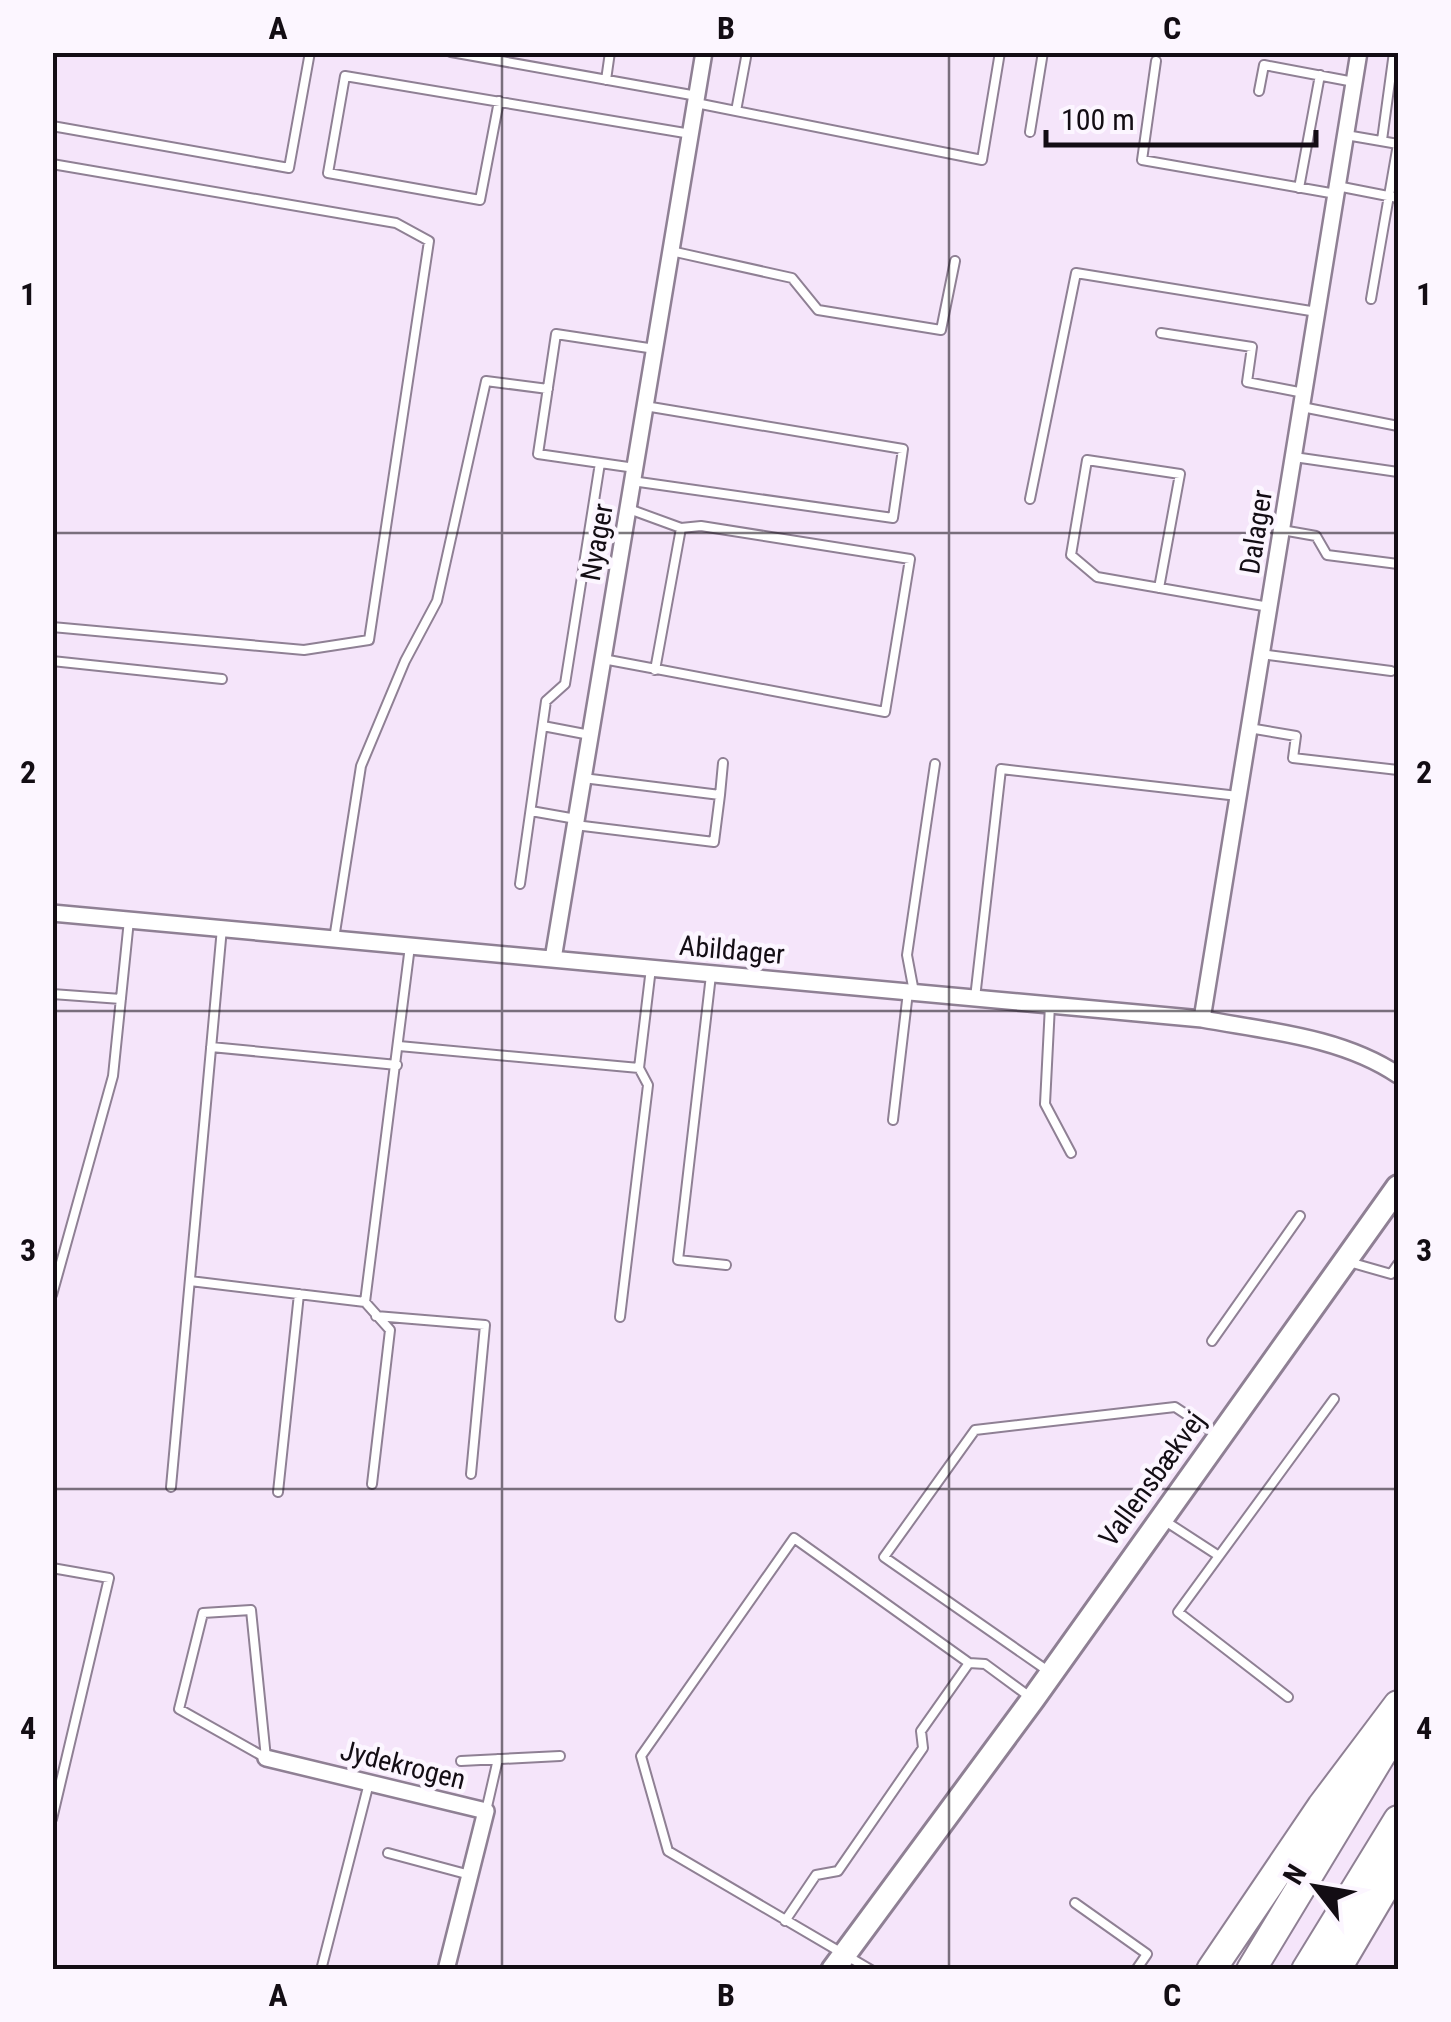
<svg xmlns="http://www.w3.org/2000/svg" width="1451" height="2022" font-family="'Roboto Condensed',sans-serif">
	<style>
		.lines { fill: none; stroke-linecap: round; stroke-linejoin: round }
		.lane-casing { stroke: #8f8094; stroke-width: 12 }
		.street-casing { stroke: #8f8094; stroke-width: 20 }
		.secondary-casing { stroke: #8f8094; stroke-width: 28 }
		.highway-casing { stroke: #8f8094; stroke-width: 32 }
		.lane { stroke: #fff; stroke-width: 8 }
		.street { stroke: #fff; stroke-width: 15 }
		.secondary { stroke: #fff; stroke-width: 22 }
		.highway { stroke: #fff; stroke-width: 28 }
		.grid { fill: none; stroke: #130d14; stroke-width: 2.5; stroke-opacity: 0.55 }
		.labels { text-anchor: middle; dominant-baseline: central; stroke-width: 9; stroke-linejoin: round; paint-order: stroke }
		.street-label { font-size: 28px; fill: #130d14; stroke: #fcf6ff }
		.neatline { fill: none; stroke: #130d14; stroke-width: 4 }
		.grid-label { font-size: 32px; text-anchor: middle; font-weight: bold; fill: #130d14 }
	</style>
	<rect width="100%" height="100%" fill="#f5e5fa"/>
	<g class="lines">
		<defs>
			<path id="lane" d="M 451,52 L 697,96
				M 1156,61 L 1142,160 L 1336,194
				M 606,80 L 610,52
				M 1259,91 L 1264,65 L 1354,82
				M 499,101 L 480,200 L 328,173 L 345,76 L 691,134
				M 696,103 L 982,160 L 1000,52
				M 736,111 L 747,52
				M 52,126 L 289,168 L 310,52
				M 1030,132 L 1043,52
				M 1346,135 L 1398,144
				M 1382,140 L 1394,52
				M 52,164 L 396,223 L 429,241 L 369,640 L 304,650 L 52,627
				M 1337,186 L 1398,198
				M 1299,188 L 1320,75
				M 671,251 L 792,278 L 818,310 L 941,330 L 955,261
				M 1371,299 L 1398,144
				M 1161,333 L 1252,347 L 1247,382 L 1304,393
				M 1302,407 L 1398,426
				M 1294,457 L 1398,472
				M 635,468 L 538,454 L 556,334 L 655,349
				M 632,481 L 893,518 L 903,449 L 645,406
				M 1030,499 L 1076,273 L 1317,312
				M 629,509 L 681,528 L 655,670
				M 1282,530 L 1316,536 L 1327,555 L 1398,564
				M 1159,588 L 1180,474 L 1087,460 L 1071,555 L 1097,577 L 1269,607
				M 1261,654 L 1391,671
				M 603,659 L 885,712 L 910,559 L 701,526 L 681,528
				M 52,661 L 222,679
				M 543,726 L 590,735
				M 1249,728 L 1296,736 L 1293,758 L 1398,770
				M 720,795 L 723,763
				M 531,811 L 576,819
				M 575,825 L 714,842 L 720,795 L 583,778
				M 520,884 L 546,701 L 565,684 L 600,463
				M 334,939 L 361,766 L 405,661 L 437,601 L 486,381 L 548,389
				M 711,975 L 678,1260 L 726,1265
				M 914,992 L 907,955 L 935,764
				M 52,994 L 121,999
				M 975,998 L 1001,769 L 1238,796
				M 1050,1005 L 1045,1104 L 1071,1153
				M 399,1046 L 639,1068
				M 211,1047 L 397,1065
				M 893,1120 L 908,992
				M 1349,1262 L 1391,1274 L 1398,1264
				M 190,1281 L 365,1302
				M 52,1295 L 113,1076 L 129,920
				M 376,1316 L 485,1325 L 471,1474
				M 620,1317 L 648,1085 L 639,1068 L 651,968
				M 1212,1341 L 1300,1216
				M 372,1484 L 390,1330 L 365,1302 L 410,946
				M 171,1487 L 222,928
				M 278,1492 L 299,1294
				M 1165,1521 L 1219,1556
				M 52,1568 L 109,1578 L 52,1819
				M 251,1610 L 266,1758 L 179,1709 L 203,1613 Z
				M 1048,1671 L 884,1557 L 975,1430 L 1175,1407 L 1216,1434
				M 1288,1697 L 1178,1612 L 1334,1399
				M 461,1761 L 560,1756
				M 486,1811 L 498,1759
				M 388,1853 L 470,1875
				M 1075,1903 L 1147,1954 L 1136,1970
				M 785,1921 L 816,1875 L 838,1871 L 923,1748 L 921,1731 L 969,1663
				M 321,1970 L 369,1783
				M 871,1970 L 668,1851 L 641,1756 L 794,1538 L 969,1663 L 985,1664 L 1030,1697"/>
			<path id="street" d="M 52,913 L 1202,1019 C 1267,1031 1342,1037 1398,1075
				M 553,959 L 704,52
				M 1202,1019 L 1359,52
				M 266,1758 L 486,1811 L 446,1970"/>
			<path id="secondary" d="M 833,1970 L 1033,1699 L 1398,1187"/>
			<path id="highway" d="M 1211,1970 L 1322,1806 L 1398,1705
				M 1251,1970 L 1387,1745
				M 1306,1970 L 1398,1820
				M 1336,1970 L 1398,1865"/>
		</defs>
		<use href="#lane" class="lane-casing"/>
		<use href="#street" class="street-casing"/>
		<use href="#secondary" class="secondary-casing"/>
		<use href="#highway" class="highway-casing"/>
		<use href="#lane" class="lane"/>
		<use href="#street" class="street"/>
		<use href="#secondary" class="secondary"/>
		<use href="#highway" class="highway"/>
	</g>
	<path class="grid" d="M 502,52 L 502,1970M 949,52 L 949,1970M 52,533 L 1398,533M 52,1011 L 1398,1011M 52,1489 L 1398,1489"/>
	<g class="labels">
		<g class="street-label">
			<text transform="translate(1256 532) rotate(-81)">Dalager</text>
			<text transform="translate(597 542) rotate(-80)">Nyager</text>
			<text transform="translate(732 950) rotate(5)">Abildager</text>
			<text transform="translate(1152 1479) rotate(-54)">Vallensbækvej</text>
			<text transform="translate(403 1765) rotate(14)">Jydekrogen</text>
		</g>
	</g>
	<rect width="1451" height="2022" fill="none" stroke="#fcf6ff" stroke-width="110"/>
	<g transform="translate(1316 1887) rotate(301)" stroke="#fcf6ff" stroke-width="8" paint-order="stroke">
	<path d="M0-8L18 38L0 25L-18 38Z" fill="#130d14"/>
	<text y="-15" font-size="28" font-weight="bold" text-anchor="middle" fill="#130d14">N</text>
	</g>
	<path d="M1046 130v15h270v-15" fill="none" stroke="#130d14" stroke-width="5"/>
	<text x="1061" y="130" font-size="30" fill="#130d14" stroke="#fcf6ff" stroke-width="8" paint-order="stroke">100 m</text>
	<rect x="55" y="55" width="1341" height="1912" class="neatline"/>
	<g class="grid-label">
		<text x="278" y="39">A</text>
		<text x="726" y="39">B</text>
		<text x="1172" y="39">C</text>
		<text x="28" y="305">1</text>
		<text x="1424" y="305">1</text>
		<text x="28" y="783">2</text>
		<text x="1424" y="783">2</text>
		<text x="28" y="1261">3</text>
		<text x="1424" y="1261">3</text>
		<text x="28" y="1739">4</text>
		<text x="1424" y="1739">4</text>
		<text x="278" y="2006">A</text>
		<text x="726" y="2006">B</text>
		<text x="1172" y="2006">C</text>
	</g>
</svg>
